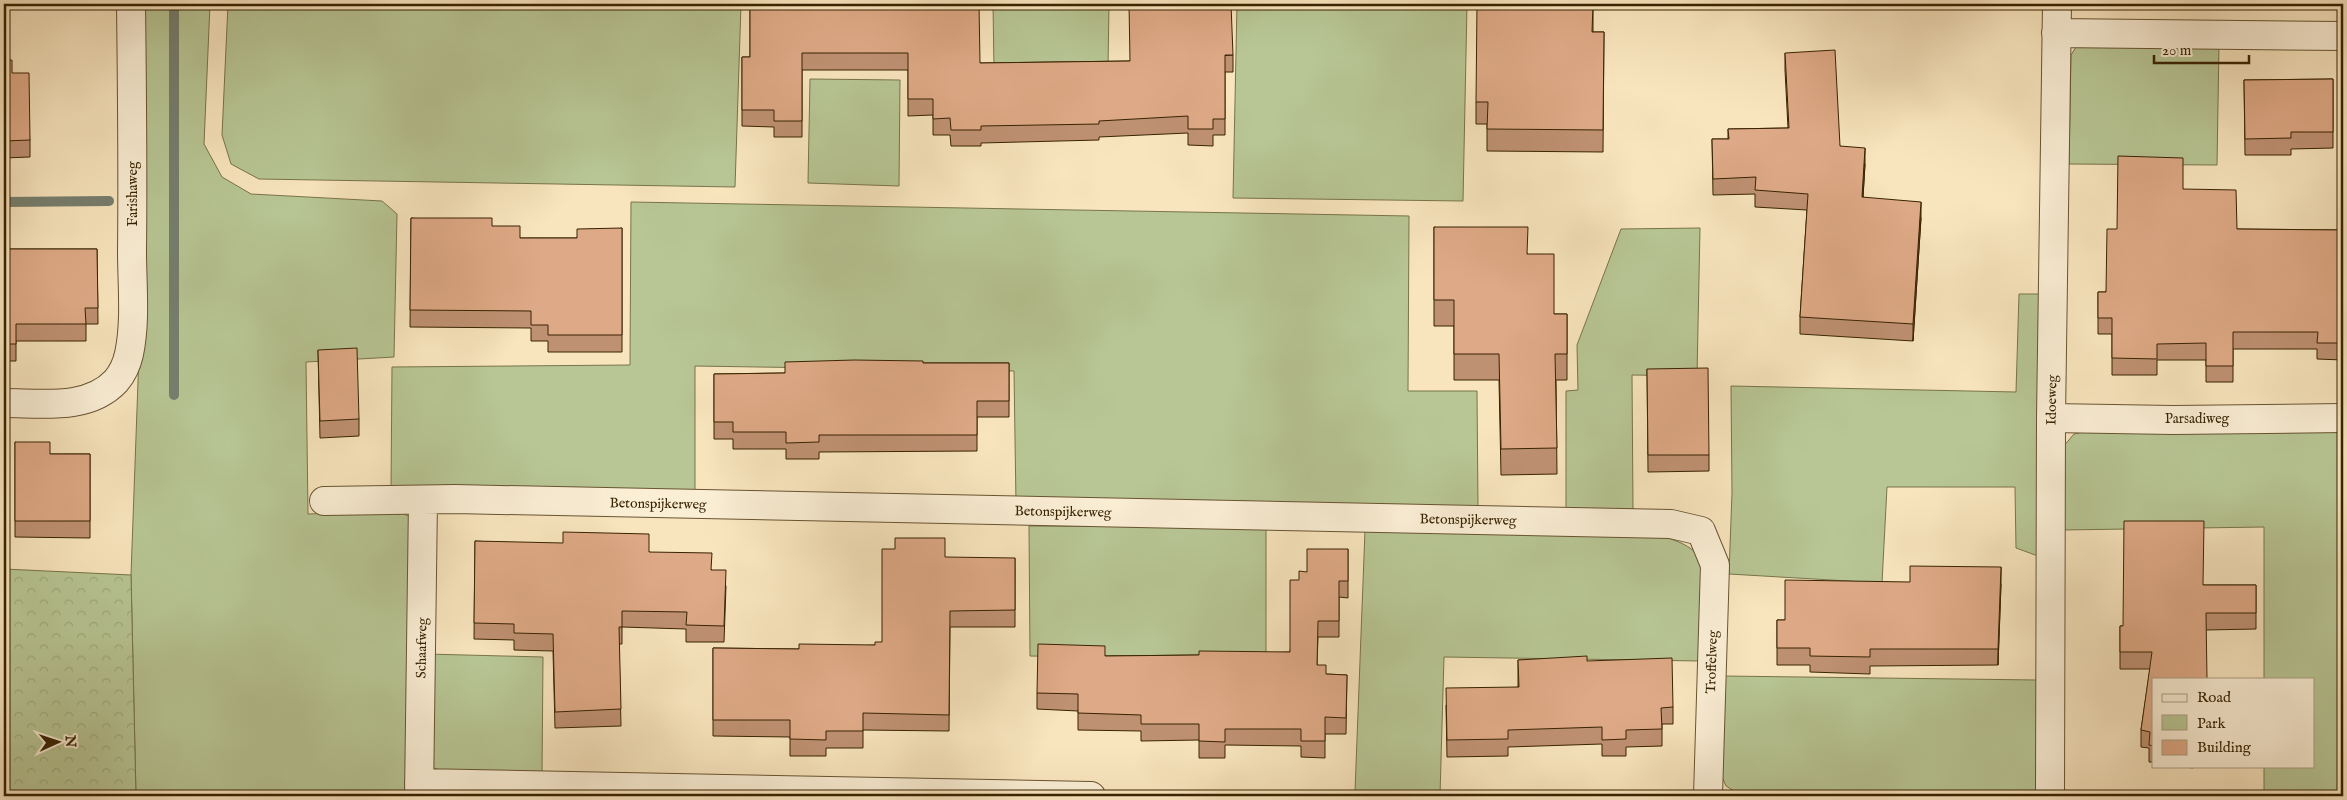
<svg xmlns="http://www.w3.org/2000/svg" width="2347" height="800" font-family="'IM FELL English',serif">
	<style>
		.green { fill: #b8c695; stroke: #78744c }
		.forest { fill: url(#forest-crowns); stroke: #78744c }
		.lines { fill: none; stroke-linecap: round; stroke-linejoin: round }
		.stream { stroke: #767f6f; stroke-width: 10 }
		.minor-casing { stroke: #685431; stroke-width: 30 }
		.minor { stroke: #faeed5; stroke-width: 28 }
		.wall { fill: #bf9173; stroke: #382302 }
		.shaded-wall { fill: #9b765e; stroke: #382302 }
		.building { fill: #dea986; stroke: #382302 }
		.labels { text-anchor: middle; dominant-baseline: central; stroke-width: 4.5; stroke-linejoin: round; paint-order: stroke }
		.street-label { font-size: 14px; fill: #382302; stroke: #faeed5 }
	</style>
	<defs>
		<pattern id="forest-crowns" width="20" height="18" patternUnits="userSpaceOnUse" patternTransform="scale(1.25)"><rect width="20" height="18" fill="#b8c695"/><path d="M2 6a3 3 0 1 1 6 0M12 15a3 3 0 1 1 6 0" fill="none" stroke="#9faa7f"/></pattern>
	</defs>
	<rect width="100%" height="100%" fill="#f8e5be"/>
	<filter id="stains"><feTurbulence type="fractalNoise" baseFrequency=".004" numOctaves="4"/><feColorMatrix values="0 0 0 0 .2 0 0 0 0 .09 0 0 0 0 .02 0 0 0 .5 -.17"/></filter>
	<radialGradient id="worn" r=".72"><stop offset=".6" stop-color="#630" stop-opacity="0"/><stop offset="1" stop-color="#630" stop-opacity=".3"/></radialGradient>
	<path class="green" d="M 142,4 L 210,4 L 204,144 L 222,177 L 251,194 L 382,201 L 397,214 L 394,357 L 306,362 L 308,514 L 398,511 L 410,517 L 409,796 L 136,796 L 131,575 L 139,354 Z
		M 228,4 L 741,4 L 735,187 L 259,179 L 231,164 L 222,135 Z
		M 993,4 L 1109,4 L 1108,68 L 994,70 Z
		M 1237,4 L 1467,4 L 1463,201 L 1233,198 Z
		M 2219,44 L 2217,165 L 2069,164 L 2071,55 L 2076,47 Z
		M 810,79 L 900,80 L 899,186 L 808,183 Z
		M 631,202 L 1409,216 L 1408,391 L 1477,391 L 1478,509 L 1016,504 L 1014,371 L 695,366 L 695,497 L 391,492 L 392,367 L 630,365 Z
		M 1700,228 L 1697,376 L 1632,375 L 1633,509 L 1566,509 L 1566,391 L 1578,390 L 1577,345 L 1621,229 Z
		M 2019,294 L 2043,294 L 2038,556 L 2016,548 L 2015,487 L 1887,487 L 1882,583 L 1729,574 L 1732,493 L 1731,386 L 2016,392 Z
		M 2093,430 L 2343,432 L 2343,796 L 2264,795 L 2264,766 L 2313,766 L 2313,679 L 2264,679 L 2264,527 L 2061,530 L 2063,447 L 2074,434 Z
		M 1029,526 L 1266,527 L 1266,660 L 1030,656 Z
		M 1365,530 L 1658,535 C 1671,539 1686,543 1696,553 C 1708,565 1701,641 1701,661 L 1444,657 L 1440,795 L 1355,792 Z
		M 426,654 L 543,657 L 542,776 L 449,774 L 432,767 Z
		M 1723,676 L 2037,680 L 2036,792 L 2029,796 L 1845,796 L 1737,793 L 1726,786 L 1720,772 Z"/>
	<path class="forest" d="M 4,569 L 131,575 L 136,796 L 4,796 Z"/>
	<g class="lines">
		<path class="stream" d="M 4,202 L 109,201
			M 174,395 L 174,4"/>
		<defs>
			<path id="minor" d="M 2056,33 L 2343,36
				M 4,403 C 41,403 88,411 116,381 C 122,374 127,363 129,354 C 136,321 132,284 132,251 C 133,169 132,86 131,4
				M 2051,418 L 2173,420 L 2343,418
				M 324,501 L 455,499 L 1671,524 L 1701,531 L 1715,565 L 1708,796
				M 419,783 L 1091,796
				M 419,796 L 423,500
				M 2050,796 L 2051,418 L 2057,4"/>
		</defs>
		<use href="#minor" class="minor-casing"/>
		<use href="#minor" class="minor"/>
	</g>
	<path class="wall" d="M 750,4 L 980,63 L 1130,61 L 1233,55 L 1233,72 L 1225,72 L 1225,135 L 1213,135 L 1213,146 L 1188,145 L 1188,133 L 1099,137 L 1099,140 L 981,143 L 981,146 L 951,146 L 950,135 L 933,135 L 933,115 L 908,116 L 908,70 L 802,70 L 802,137 L 774,137 L 774,127 L 742,126 L 742,57 L 750,57 Z
		M 1593,4 L 1593,32 L 1604,32 L 1603,152 L 1487,151 L 1487,124 L 1476,124 L 1476,102 Z
		M 1785,53 L 1840,146 L 1865,164 L 1863,197 L 1921,218 L 1913,341 L 1800,334 L 1800,317 L 1807,210 L 1755,207 L 1755,194 L 1713,195 L 1712,139 L 1728,139 L 1728,129 L 1788,128 L 1785,70 Z
		M 4,60 L 12,73 L 30,140 L 30,157 L 4,158 Z
		M 2333,79 L 2333,148 L 2291,149 L 2291,155 L 2245,155 L 2244,80 Z
		M 2183,189 L 2237,229 L 2343,230 L 2343,360 L 2317,359 L 2317,349 L 2233,349 L 2233,382 L 2206,382 L 2206,360 L 2157,360 L 2157,375 L 2112,375 L 2112,334 L 2098,334 L 2098,292 L 2106,292 L 2117,229 Z
		M 411,218 L 492,226 L 520,238 L 577,238 L 622,228 L 622,352 L 548,352 L 548,341 L 531,341 L 531,328 L 410,327 Z
		M 1434,227 L 1528,254 L 1554,314 L 1567,314 L 1567,380 L 1556,380 L 1557,474 L 1501,475 L 1499,380 L 1454,380 L 1454,326 L 1434,326 Z
		M 4,249 L 97,249 L 98,324 L 86,324 L 86,341 L 16,341 L 16,361 L 4,361 Z
		M 318,350 L 359,419 L 359,436 L 320,438 Z
		M 923,363 L 1009,363 L 1009,417 L 977,417 L 977,451 L 819,452 L 819,459 L 786,459 L 786,449 L 733,449 L 733,439 L 714,439 L 714,374 L 785,373 Z
		M 1647,369 L 1709,455 L 1709,471 L 1648,472 Z
		M 15,442 L 50,454 L 90,454 L 90,538 L 15,537 Z
		M 475,541 L 649,552 L 712,570 L 726,586 L 724,642 L 686,642 L 686,629 L 622,627 L 622,644 L 619,644 L 621,726 L 555,728 L 553,651 L 514,650 L 514,640 L 474,639 Z
		M 1348,549 L 1348,598 L 1339,597 L 1339,637 L 1318,637 L 1317,665 L 1326,674 L 1347,675 L 1346,734 L 1325,734 L 1325,758 L 1301,757 L 1301,746 L 1225,745 L 1225,758 L 1199,758 L 1199,740 L 1141,741 L 1141,731 L 1078,730 L 1078,711 L 1037,709 L 1037,693 L 1105,656 L 1199,655 L 1290,652 L 1299,580 L 1307,572 Z
		M 1015,558 L 1015,627 L 950,627 L 949,731 L 863,730 L 863,748 L 826,748 L 826,756 L 790,756 L 790,737 L 713,736 L 713,648 L 799,649 L 875,645 L 882,642 Z
		M 2001,584 L 1998,665 L 1870,666 L 1870,674 L 1810,672 L 1810,665 L 1777,665 L 1777,620 L 1785,620 Z
		M 2203,585 L 2256,585 L 2256,629 L 2206,630 L 2153,679 L 2153,762 L 2149,762 L 2149,748 L 2141,747 L 2141,730 L 2150,669 L 2120,669 L 2120,626 L 2123,626 Z
		M 1518,660 L 1587,661 L 1673,707 L 1673,724 L 1662,724 L 1662,746 L 1626,747 L 1626,756 L 1602,756 L 1602,744 L 1508,747 L 1508,756 L 1447,757 L 1446,705 L 1518,687 Z
		M 2179,766 L 2193,766 L 2193,768 Z"/>
	<path class="shaded-wall" d="M 1865,148 L 1865,164 L 1862,214 L 1862,197 Z
		M 1921,202 L 1921,218 L 1913,341 L 1913,324 Z
		M 2001,567 L 2001,584 L 1998,665 L 1998,649 Z"/>
	<path class="building" d="M 750,4 L 979,4 L 980,63 L 1130,61 L 1129,4 L 1231,4 L 1233,55 L 1225,55 L 1225,119 L 1213,119 L 1213,129 L 1188,129 L 1188,116 L 1099,121 L 1099,124 L 981,126 L 981,130 L 951,130 L 950,118 L 933,119 L 933,99 L 908,99 L 908,53 L 802,53 L 802,121 L 774,121 L 774,110 L 742,110 L 742,57 L 750,57 Z
		M 1477,4 L 1593,4 L 1592,32 L 1604,32 L 1603,130 L 1487,129 L 1488,102 L 1476,102 Z
		M 1835,50 L 1840,146 L 1865,148 L 1862,197 L 1921,202 L 1913,324 L 1800,317 L 1808,194 L 1755,190 L 1756,177 L 1713,179 L 1712,139 L 1729,139 L 1728,129 L 1789,128 L 1785,53 Z
		M 4,60 L 12,60 L 12,73 L 29,73 L 30,140 L 4,141 Z
		M 2333,79 L 2333,132 L 2291,132 L 2291,138 L 2245,139 L 2244,80 Z
		M 2118,156 L 2183,158 L 2183,189 L 2236,190 L 2237,229 L 2343,230 L 2343,343 L 2317,343 L 2318,332 L 2233,332 L 2233,366 L 2206,366 L 2206,343 L 2157,344 L 2157,359 L 2112,358 L 2112,318 L 2098,318 L 2098,292 L 2106,292 L 2107,229 L 2117,229 Z
		M 411,218 L 492,218 L 492,226 L 520,226 L 520,238 L 577,238 L 577,229 L 622,228 L 622,335 L 548,335 L 548,325 L 531,325 L 531,311 L 410,310 Z
		M 1434,227 L 1528,227 L 1527,254 L 1554,254 L 1554,314 L 1567,314 L 1567,354 L 1555,354 L 1557,448 L 1501,449 L 1499,354 L 1454,354 L 1454,300 L 1434,300 Z
		M 4,249 L 97,249 L 98,308 L 85,308 L 86,324 L 16,324 L 16,344 L 4,344 Z
		M 357,348 L 359,419 L 320,421 L 318,350 Z
		M 854,360 L 923,361 L 923,363 L 1009,363 L 1009,401 L 977,401 L 977,435 L 819,435 L 819,442 L 786,443 L 786,432 L 733,432 L 733,422 L 714,422 L 714,374 L 785,373 L 785,362 Z
		M 1708,368 L 1709,455 L 1648,455 L 1647,369 Z
		M 15,442 L 50,442 L 50,454 L 90,454 L 90,521 L 15,521 Z
		M 2124,521 L 2204,521 L 2203,585 L 2256,585 L 2256,613 L 2206,613 L 2207,679 L 2153,679 L 2153,746 L 2149,745 L 2150,732 L 2141,730 L 2152,652 L 2120,652 L 2120,626 L 2123,626 Z
		M 563,532 L 649,534 L 649,552 L 712,553 L 711,570 L 726,570 L 724,626 L 686,625 L 687,612 L 622,611 L 622,627 L 619,627 L 621,709 L 555,712 L 553,634 L 514,633 L 514,624 L 474,623 L 475,541 L 563,543 Z
		M 895,538 L 945,538 L 945,557 L 1015,558 L 1015,610 L 950,611 L 949,715 L 863,713 L 863,731 L 826,731 L 826,740 L 790,739 L 790,720 L 713,720 L 713,648 L 799,649 L 799,644 L 875,645 L 875,642 L 882,642 L 882,549 L 895,549 Z
		M 1307,549 L 1348,549 L 1348,581 L 1339,581 L 1339,621 L 1318,621 L 1317,665 L 1326,665 L 1326,674 L 1347,675 L 1346,718 L 1325,717 L 1325,741 L 1301,741 L 1301,729 L 1225,729 L 1225,742 L 1199,741 L 1199,724 L 1141,724 L 1141,715 L 1078,713 L 1078,694 L 1037,693 L 1038,644 L 1105,646 L 1105,656 L 1199,655 L 1199,651 L 1290,652 L 1290,580 L 1299,580 L 1299,571 L 1307,572 Z
		M 1910,566 L 2001,567 L 1998,649 L 1870,649 L 1870,657 L 1810,656 L 1810,648 L 1777,648 L 1777,620 L 1785,620 L 1785,580 L 1910,582 Z
		M 1587,656 L 1587,661 L 1672,658 L 1673,707 L 1661,708 L 1662,729 L 1626,730 L 1626,739 L 1602,740 L 1602,727 L 1508,730 L 1508,739 L 1447,740 L 1446,688 L 1519,687 L 1518,660 Z"/>
	<g class="labels">
		<g class="street-label">
			<text transform="translate(133 194) rotate(-90)">Farishaweg</text>
			<text transform="translate(2052 400) rotate(-89)">Idoeweg</text>
			<text x="2197" y="419">Parsadiweg</text>
			<text transform="translate(658 504) rotate(1)">Betonspijkerweg</text>
			<text transform="translate(1063 512) rotate(1)">Betonspijkerweg</text>
			<text transform="translate(1468 520) rotate(1)">Betonspijkerweg</text>
			<text transform="translate(422 648) rotate(-89)">Schaafweg</text>
			<text transform="translate(1712 662) rotate(-88)">Troffelweg</text>
		</g>
	</g>
	<rect width="2347" height="800" fill="none" stroke="#f8e5be" stroke-width="20"/>
	<rect x="5" y="5" width="2337" height="790" fill="none" stroke="#382302" stroke-width="2.5"/>
	<rect x="10" y="10" width="2327" height="780" fill="none" stroke="#382302"/>
	<rect x="2152" y="678" width="162" height="90" fill="#faeed5" stroke="#ac9d81"/>
	<rect x="2162" y="694" width="25" height="8" fill="#faeed5" stroke="#ac9d81"/>
	<text x="2197" y="702" font-size="15" fill="#382302">Road</text>
	<rect x="2162" y="715" width="25" height="15" fill="#b8c695" stroke="#ac9d81"/>
	<text x="2197" y="728" font-size="15" fill="#382302">Park</text>
	<rect x="2162" y="740" width="25" height="15" fill="#dea986" stroke="#ac9d81"/>
	<text x="2197" y="752" font-size="15" fill="#382302">Building</text>
	<g transform="translate(58 742) rotate(87)" stroke="#faeed5" stroke-width="4" paint-order="stroke">
	<path d="M0-4L9 19L0 12L-9 19Z" fill="#382302"/>
	<text y="-8" font-size="14" font-weight="bold" text-anchor="middle" fill="#382302">N</text>
	</g>
	<path d="M2154 55v8h95v-8" fill="none" stroke="#382302" stroke-width="2.5"/>
	<text x="2162" y="55" font-size="15" fill="#382302" stroke="#faeed5" stroke-width="4" paint-order="stroke">20 m</text>
	<rect width="100%" height="100%" filter="url(#stains)"/>
	<rect width="100%" height="100%" fill="url(#worn)"/>
</svg>
